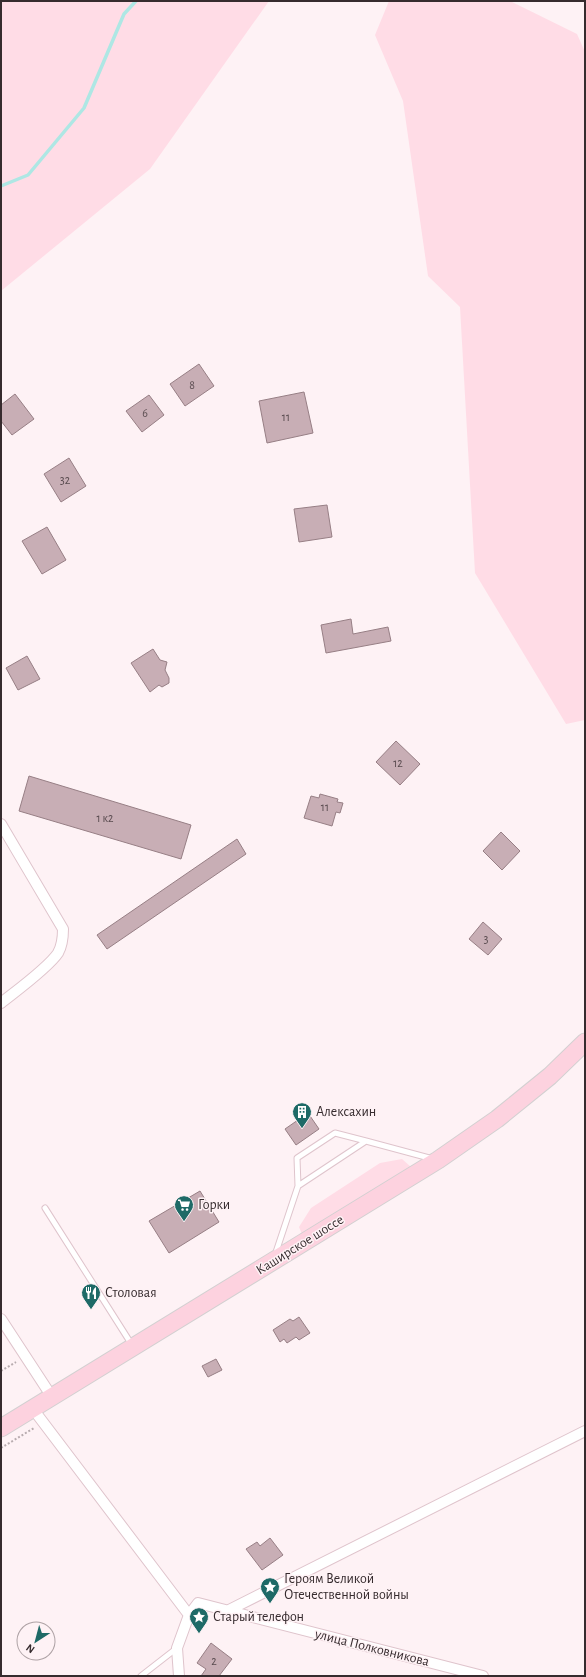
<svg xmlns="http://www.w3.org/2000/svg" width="586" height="1677" font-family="'Alegreya Sans',sans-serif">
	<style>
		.green { fill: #ffdce6 }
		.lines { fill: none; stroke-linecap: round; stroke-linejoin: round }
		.stream { stroke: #aee7e4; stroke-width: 3.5 }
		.building { fill: #c8aeb5; stroke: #977f85 }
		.service-casing { stroke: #dfc4cc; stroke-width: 7 }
		.minor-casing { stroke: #dfc4cc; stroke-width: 12 }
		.primary-casing { stroke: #d3d0d1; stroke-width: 19 }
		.path { stroke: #b8acaf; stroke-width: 2; stroke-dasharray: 2 2; stroke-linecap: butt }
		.service { stroke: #fff; stroke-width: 5 }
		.minor { stroke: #fff; stroke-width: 10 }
		.primary { stroke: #fdd2df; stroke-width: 17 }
		.labels { text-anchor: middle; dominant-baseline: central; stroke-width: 3; stroke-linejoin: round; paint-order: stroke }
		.number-label { font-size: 12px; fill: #5a4c50 }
		.poi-label { font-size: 14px; fill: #362b2e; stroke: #fef2f5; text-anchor: start }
		.street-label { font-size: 14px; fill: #362b2e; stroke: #fef2f5 }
	</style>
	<rect width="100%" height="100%" fill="#fef2f5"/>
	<path class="green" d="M 1,1 L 269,1 L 150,169 L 1,291 Z
		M 389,1 L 510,1 L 577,34 L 585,52 L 585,720 L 566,724 L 475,573 L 460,307 L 428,276 L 403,101 L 375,35 Z
		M 402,1159 L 411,1167 L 302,1234 L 299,1227 L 311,1208 L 380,1163 Z"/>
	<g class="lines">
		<path class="stream" d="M 1,186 L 28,175 L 84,108 L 124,14 L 136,1"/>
	</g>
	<path class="building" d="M 199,364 L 214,386 L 185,406 L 170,384 Z
		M 304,392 L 313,433 L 267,443 L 259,401 Z
		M 15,394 L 34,419 L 12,435 L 1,421 L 1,405 Z
		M 149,395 L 164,415 L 142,432 L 126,411 Z
		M 69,458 L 86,486 L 61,502 L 44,474 Z
		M 327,505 L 332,537 L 299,542 L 294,509 Z
		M 47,527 L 66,560 L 42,574 L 22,541 Z
		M 351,619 L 353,634 L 388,627 L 391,641 L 326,653 L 321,625 Z
		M 153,649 L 160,660 L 167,662 L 165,670 L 169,678 L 169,683 L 162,687 L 159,685 L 150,692 L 131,663 Z
		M 27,656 L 40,679 L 18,690 L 6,668 Z
		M 396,741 L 420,764 L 400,785 L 376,762 Z
		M 29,776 L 191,825 L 181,859 L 19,811 Z
		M 320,794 L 338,799 L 337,802 L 343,803 L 340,813 L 336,812 L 332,826 L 304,818 L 311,796 L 319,798 Z
		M 501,832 L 520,851 L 502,870 L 483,851 Z
		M 237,839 L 246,854 L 107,949 L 97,935 Z
		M 483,922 L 502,939 L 488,955 L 469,939 Z
		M 308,1113 L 319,1129 L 296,1145 L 285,1129 Z
		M 200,1191 L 219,1222 L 169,1253 L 149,1221 Z
		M 299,1317 L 310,1333 L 299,1340 L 296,1337 L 287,1343 L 284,1339 L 280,1342 L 273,1330 L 290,1319 L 293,1321 Z
		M 216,1359 L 222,1370 L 208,1377 L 202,1366 Z
		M 270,1538 L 283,1555 L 262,1570 L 246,1549 L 257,1542 L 260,1546 Z
		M 211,1643 L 232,1659 L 219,1676 L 201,1676 L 206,1669 L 197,1663 Z"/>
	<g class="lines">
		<defs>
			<path id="service" d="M 298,1186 L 297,1158 L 335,1133 L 366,1141
				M 45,1208 L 132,1345
				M 275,1255 L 298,1186 L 366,1141 L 433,1159
				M 141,1676 L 177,1648"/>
			<path id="minor" d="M 1,824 L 63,929 C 63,937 62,946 58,953 C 48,968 16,991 1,1003
				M 1,1319 L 52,1397
				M 33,1409 L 189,1615
				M 227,1611 L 585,1431
				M 179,1676 L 177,1648 L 189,1615 L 198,1603 L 483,1676"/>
			<path id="primary" d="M 1,1428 L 438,1160 L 497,1119 L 550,1076 L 585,1042"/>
		</defs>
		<use href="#service" class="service-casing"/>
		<use href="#minor" class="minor-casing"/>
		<use href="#primary" class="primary-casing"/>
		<path class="path" d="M 1,1371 L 16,1362
			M 1,1448 L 34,1428"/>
		<use href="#service" class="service"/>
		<use href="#minor" class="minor"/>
		<use href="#primary" class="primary"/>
	</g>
	<defs>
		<symbol id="building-pin" viewBox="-11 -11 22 30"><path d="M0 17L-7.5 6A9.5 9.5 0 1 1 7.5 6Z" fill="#1e6a67" stroke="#fef2f5"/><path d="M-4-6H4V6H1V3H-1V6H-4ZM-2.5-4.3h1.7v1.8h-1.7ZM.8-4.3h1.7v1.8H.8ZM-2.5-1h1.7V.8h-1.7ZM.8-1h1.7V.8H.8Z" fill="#fff"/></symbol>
		<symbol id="supermarket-pin" viewBox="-11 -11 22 30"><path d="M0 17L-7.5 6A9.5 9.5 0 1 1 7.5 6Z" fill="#1e6a67" stroke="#fef2f5"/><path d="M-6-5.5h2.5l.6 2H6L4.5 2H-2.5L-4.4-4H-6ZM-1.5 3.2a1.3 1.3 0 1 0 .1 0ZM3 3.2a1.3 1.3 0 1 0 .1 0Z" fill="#fff"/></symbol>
		<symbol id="restaurant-pin" viewBox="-11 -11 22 30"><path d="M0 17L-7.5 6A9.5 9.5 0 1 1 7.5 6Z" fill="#1e6a67" stroke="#fef2f5"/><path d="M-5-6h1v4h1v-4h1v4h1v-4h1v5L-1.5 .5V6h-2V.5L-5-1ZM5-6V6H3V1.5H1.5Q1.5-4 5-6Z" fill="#fff"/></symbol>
		<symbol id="sight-pin" viewBox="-11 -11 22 30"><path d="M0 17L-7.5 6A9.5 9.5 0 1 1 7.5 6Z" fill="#1e6a67" stroke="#fef2f5"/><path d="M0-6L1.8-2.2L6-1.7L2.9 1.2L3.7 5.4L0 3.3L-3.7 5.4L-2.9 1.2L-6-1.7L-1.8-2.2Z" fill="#fff"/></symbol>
	</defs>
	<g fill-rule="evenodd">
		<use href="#building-pin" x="291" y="1101" width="22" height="30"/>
		<use href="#supermarket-pin" x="173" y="1194" width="22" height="30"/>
		<use href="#restaurant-pin" x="80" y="1282" width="22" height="30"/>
		<use href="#sight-pin" x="259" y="1576" width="22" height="30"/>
		<use href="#sight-pin" x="188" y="1606" width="22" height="30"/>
	</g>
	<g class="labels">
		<g class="number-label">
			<text x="192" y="385">8</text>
			<text x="145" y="413">6</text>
			<text x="286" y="417">11</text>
			<text x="65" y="480">32</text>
			<text x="398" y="763">12</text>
			<text x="325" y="807">11</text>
			<text x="105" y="818">1 к2</text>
			<text x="486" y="939">3</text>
			<text x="214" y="1661">2</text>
		</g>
		<g class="poi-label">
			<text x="316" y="1112">Алексахин</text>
			<text x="198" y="1205">Горки</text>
			<text x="105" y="1293">Столовая</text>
			<text x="284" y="1579">Героям Великой<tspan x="284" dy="16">Отечественной войны</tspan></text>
			<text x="213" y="1617">Старый телефон</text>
		</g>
		<g class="street-label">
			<text transform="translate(300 1245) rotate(-32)">Каширское шоссе</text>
			<text transform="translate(372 1648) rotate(14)">улица Полковникова</text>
		</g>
	</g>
	<rect width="586" height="1677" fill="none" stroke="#362b2e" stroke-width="4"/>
	<g transform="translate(36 1641) rotate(216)"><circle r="19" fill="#fef2f5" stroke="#aea2a5"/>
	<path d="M0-3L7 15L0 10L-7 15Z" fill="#1e6a67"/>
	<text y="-6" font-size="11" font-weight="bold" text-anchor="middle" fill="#362b2e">N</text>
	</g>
</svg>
